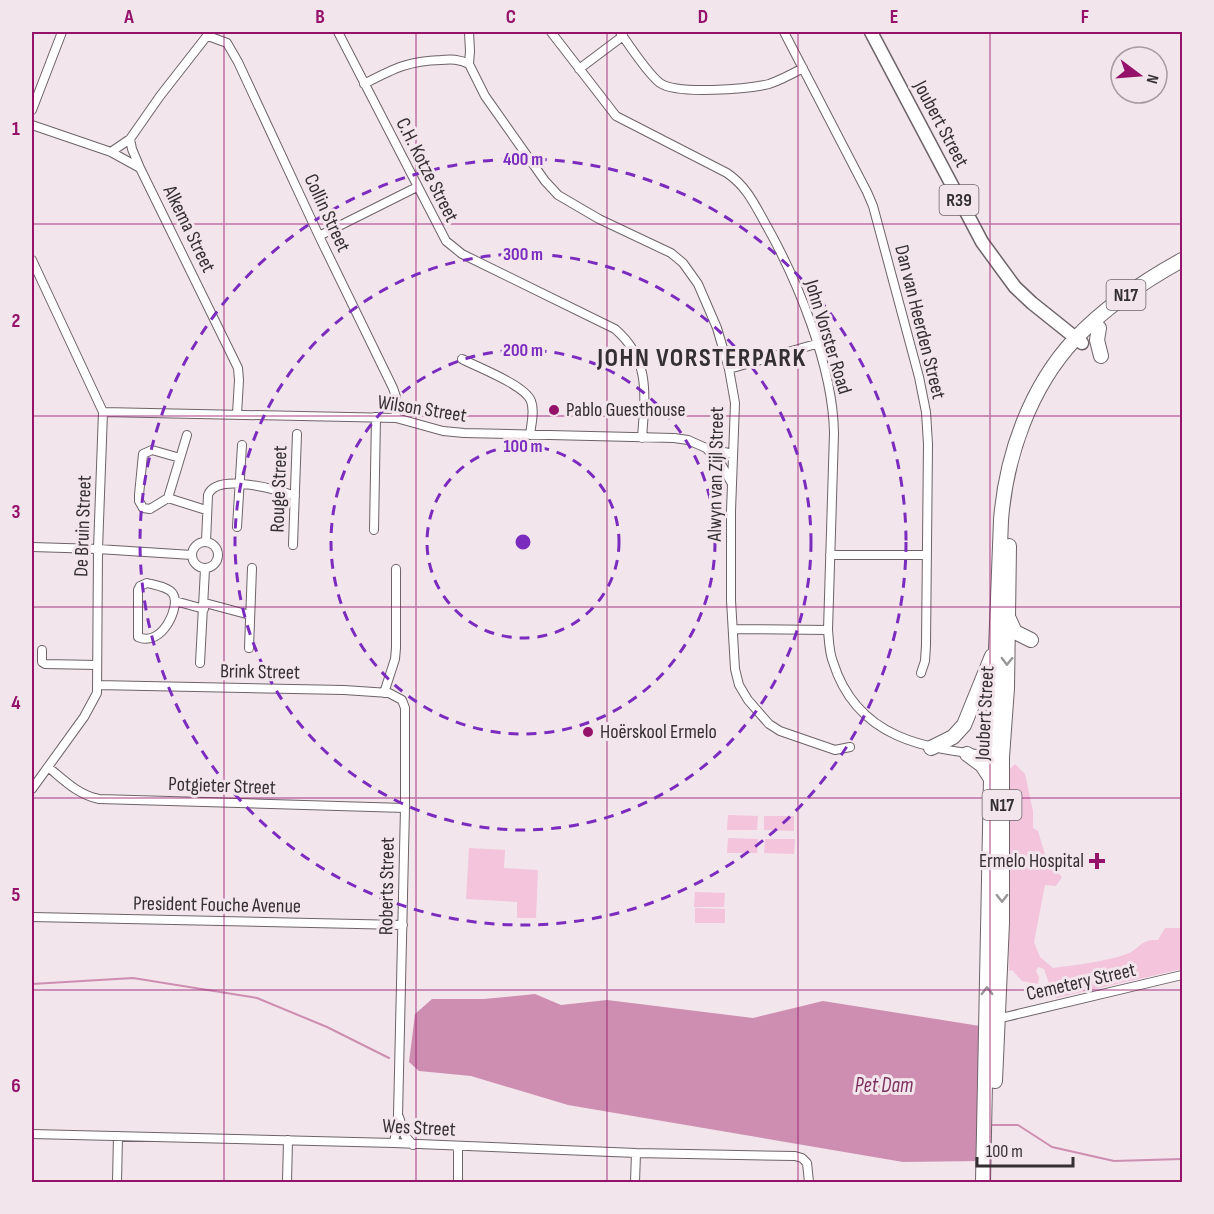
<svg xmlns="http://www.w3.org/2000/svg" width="1214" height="1214" font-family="'Sofia Sans Condensed',sans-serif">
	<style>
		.green { fill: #f3c4dc }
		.water { fill: #ce8eb1 }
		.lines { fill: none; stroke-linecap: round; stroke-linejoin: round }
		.stream { stroke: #ce8eb1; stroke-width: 2 }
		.street-casing { stroke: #6d6368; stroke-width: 10 }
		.primary-casing { stroke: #6d6368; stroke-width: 15 }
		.highway-casing { stroke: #6d6368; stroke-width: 16 }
		.street { stroke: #fff; stroke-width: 8 }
		.primary { stroke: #fff; stroke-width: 12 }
		.highway { stroke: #fff; stroke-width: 14 }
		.oneway { stroke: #9a9798 }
		.grid { fill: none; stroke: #95126b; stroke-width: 1.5; stroke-opacity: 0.55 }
		.ring { fill: none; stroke: #7b2cbf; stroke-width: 3; stroke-dasharray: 10 8 }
		.poi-dot { fill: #95126b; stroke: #f2e5eb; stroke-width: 2 }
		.labels { text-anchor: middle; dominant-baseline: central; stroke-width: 6; stroke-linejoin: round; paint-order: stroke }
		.shield { fill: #f2e5eb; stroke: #6d666a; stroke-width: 1.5 }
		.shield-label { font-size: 18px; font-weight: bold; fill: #342f32 }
		.street-label { font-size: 20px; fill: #342f32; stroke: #f2e5eb }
		.poi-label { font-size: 20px; fill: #342f32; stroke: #f2e5eb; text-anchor: start }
		.water-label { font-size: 21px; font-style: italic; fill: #7c305e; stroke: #f2e5eb }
		.district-label { font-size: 26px; font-weight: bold; letter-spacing: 1.5px; fill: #342f32; stroke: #f2e5eb }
		.centre { fill: #7b2cbf; stroke: #f2e5eb; stroke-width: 3 }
		.ring-label { font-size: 18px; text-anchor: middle; font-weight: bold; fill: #7b2cbf; stroke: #f2e5eb; stroke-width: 6; stroke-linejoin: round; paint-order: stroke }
		.neatline { fill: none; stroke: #95126b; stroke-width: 2 }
		.grid-label { font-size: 20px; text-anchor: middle; font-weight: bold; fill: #95126b }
	</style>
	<rect width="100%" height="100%" fill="#f2e5eb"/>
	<path class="green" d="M 1015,764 L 1025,774 L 1033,811 L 1033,828 L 1038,831 L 1046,858 L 1062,877 L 1056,886 L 1045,885 L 1034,942 L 1040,957 L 1053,968 C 1076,965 1102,962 1124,955 C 1140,950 1139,939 1158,940 L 1165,928 L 1182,928 L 1182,969 L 1056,998 L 1052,992 L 1044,969 L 1038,967 L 1036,971 L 1039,977 L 1038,984 L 1022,981 L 1012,970 L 1009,971 L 1008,771 Z
		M 728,815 L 758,816 L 757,830 L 727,830 Z
		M 764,816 L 794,816 L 794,831 L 764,830 Z
		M 728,838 L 758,839 L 757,853 L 727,853 Z
		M 765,839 L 795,839 L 794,854 L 764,853 Z
		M 469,848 L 505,850 L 504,868 L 538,870 L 536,918 L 517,918 L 517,902 L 466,899 Z
		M 695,892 L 725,893 L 724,907 L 694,907 Z
		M 695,908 L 725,909 L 725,923 L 695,923 Z"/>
	<path class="water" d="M 535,994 L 561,1005 L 607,1000 L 753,1018 L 823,1001 L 980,1026 L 980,1161 L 903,1162 L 568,1105 L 471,1076 L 419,1071 L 409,1062 L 415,1014 L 432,999 L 484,999 Z"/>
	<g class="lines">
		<path class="stream" d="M 32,984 L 133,978 L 257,998 L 327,1027 L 389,1058
			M 989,1125 L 1018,1125 L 1052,1147 L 1114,1161 L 1182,1159"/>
		<defs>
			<path id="street" d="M 338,32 L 446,241 L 462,254 L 615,329 C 651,360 645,395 642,438
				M 551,32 L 616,116 L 727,173 C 746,186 754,203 765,223 C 798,281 833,367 834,433 L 828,630 C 829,640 829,652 833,662 C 857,739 925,749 994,756
				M 620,32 C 629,45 648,74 660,83 C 677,95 748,89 769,84 C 781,80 792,74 803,68
				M 784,32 L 867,192 L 873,206 L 919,377 L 926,412 L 928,444 L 926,645 L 925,661 L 921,673
				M 208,36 L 227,43 L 238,62 L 319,236 L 393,388 L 396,397 L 396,418
				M 469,64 L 470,51 L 469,32
				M 579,69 L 623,36
				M 364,84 C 393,69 407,61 441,60 C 451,59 459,59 469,64 L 485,96 L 545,181 L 558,195 L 599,219 L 671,253 L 683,263 L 698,284 L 717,328 L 729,369 L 735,403 L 731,511 L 731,600 L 735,669 L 739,685 L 748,700 L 769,724 L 780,731 L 835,750 L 850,747
				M 32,110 L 62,32
				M 32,125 L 111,152 L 140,168 L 238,368 L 239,380 L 237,414
				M 130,139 L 132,149 L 140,168
				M 111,152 L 130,139 L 160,96 L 210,32
				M 319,236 L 417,187
				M 32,260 L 103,412 L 98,549 L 97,693 L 84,717 L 32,789
				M 462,359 C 477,367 525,385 531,401 C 535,411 531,425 530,435
				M 729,369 L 816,344
				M 103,412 L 396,418 L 443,431 L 464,433 L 674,438 L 688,440 L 706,448 L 733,454
				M 707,449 L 721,464 L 731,482
				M 180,458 L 152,450 L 143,454 L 139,495 L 139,501 L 143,508 L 150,509 L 168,498 L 187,435
				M 168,498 L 206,510
				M 237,527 L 242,445
				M 374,530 L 376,417
				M192 555a13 13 0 1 1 26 0a13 13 0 1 1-26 0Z
				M 206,542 L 208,495 C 217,472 278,490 295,496
				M 293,545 L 297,434
				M 32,547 L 98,549 L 192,555
				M 830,555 L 926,555
				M 147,583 C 154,585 169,587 173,594 C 181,606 162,648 138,637 L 138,590 L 140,586 Z
				M 175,601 L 204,609
				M 205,603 L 250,615
				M 733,629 L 828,630
				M 249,648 L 252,568
				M 42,650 L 42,662 L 45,664 L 97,665
				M 200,663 L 205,569
				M 97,685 L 344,690 L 389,693 L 402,700 L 405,708 L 405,808 L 398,1116 L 394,1143
				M 384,693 L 395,659 L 396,648 L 396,569
				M 48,767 C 64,780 78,795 99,799 L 405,808
				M 32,917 L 403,925
				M 997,1019 L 1182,975
				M 399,1117 L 405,1136 L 413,1145
				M 32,1134 L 394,1143 L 636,1153 L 795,1156 L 802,1158 L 807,1163 L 809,1182
				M 117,1182 L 118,1136
				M 287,1182 L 288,1140
				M 458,1182 L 458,1146
				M 635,1182 L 636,1153"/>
			<path id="primary" d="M 871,32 L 982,242 L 1015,287 L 1032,303 L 1082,343"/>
			<path id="highway" d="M 1099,328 L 1097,340 L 1101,356
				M 1009,619 L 1015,632 L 1031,640
				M 931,748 L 953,737 L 964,725 L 992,656
				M 967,754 L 982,765 L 991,779
				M 995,1081 L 1002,923 L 1002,757 L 1007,688 L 1009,546
				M 983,1182 L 991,779 L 1001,520 C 1006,456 1030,387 1075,339 C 1105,307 1144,281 1182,260"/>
		</defs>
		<use href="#street" class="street-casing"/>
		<use href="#primary" class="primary-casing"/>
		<use href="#highway" class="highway-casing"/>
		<use href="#street" class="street"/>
		<use href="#primary" class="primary"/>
		<use href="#highway" class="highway"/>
	</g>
	<defs><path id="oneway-chevron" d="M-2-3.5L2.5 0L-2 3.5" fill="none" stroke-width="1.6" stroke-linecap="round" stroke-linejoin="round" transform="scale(1.5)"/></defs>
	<g class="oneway">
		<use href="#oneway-chevron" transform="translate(1007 661) rotate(91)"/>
		<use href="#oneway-chevron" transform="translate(1002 898) rotate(90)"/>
		<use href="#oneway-chevron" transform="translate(987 991) rotate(-90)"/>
	</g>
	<path class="grid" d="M 224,32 L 224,1182M 416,32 L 416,1182M 607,32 L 607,1182M 798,32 L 798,1182M 990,32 L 990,1182M 32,224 L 1182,224M 32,416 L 1182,416M 32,607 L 1182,607M 32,798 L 1182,798M 32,990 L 1182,990"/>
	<g class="ring">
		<circle cx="523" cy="542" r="96"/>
		<circle cx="523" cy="542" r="192"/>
		<circle cx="523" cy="542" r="288"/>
		<circle cx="523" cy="542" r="383"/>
	</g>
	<g class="poi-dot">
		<circle cx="554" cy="410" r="6"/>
		<circle cx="588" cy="732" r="6"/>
		<path d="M1094 852h6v6h6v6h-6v6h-6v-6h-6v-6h6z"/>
	</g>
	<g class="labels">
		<g class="shield">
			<rect x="939.5" y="185" width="39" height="30" rx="4.5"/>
			<rect x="1106.5" y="280" width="39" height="30" rx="4.5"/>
			<rect x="982.5" y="790" width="39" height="30" rx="4.5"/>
		</g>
		<g class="shield-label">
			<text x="959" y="200">R39</text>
			<text x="1126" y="295">N17</text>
			<text x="1002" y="805">N17</text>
		</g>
		<g class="street-label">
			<text transform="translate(941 124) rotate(62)">Joubert Street</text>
			<text transform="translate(427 170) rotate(63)">C.H. Kotze Street</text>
			<text transform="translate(327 213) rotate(65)">Collin Street</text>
			<text transform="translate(189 229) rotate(64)">Alkema Street</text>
			<text transform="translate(920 322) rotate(76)">Dan van Heerden Street</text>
			<text transform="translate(828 337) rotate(73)">John Vorster Road</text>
			<text transform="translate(422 409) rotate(9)">Wilson Street</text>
			<text transform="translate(716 474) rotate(-89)">Alwyn van Zijl Street</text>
			<text transform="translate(279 489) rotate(-88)">Rouge Street</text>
			<text transform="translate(83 526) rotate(-88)">De Bruin Street</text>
			<text transform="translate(260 672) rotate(1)">Brink Street</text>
			<text transform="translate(985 713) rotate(-87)">Joubert Street</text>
			<text transform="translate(222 786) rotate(2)">Potgieter Street</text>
			<text transform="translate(387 886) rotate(-89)">Roberts Street</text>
			<text transform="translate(217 905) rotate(1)">President Fouche Avenue</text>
			<text transform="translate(1081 982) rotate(-13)">Cemetery Street</text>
			<text transform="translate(419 1128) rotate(3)">Wes Street</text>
		</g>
		<g class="poi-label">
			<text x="566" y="410">Pablo Guesthouse</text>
			<text x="600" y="732">Hoërskool Ermelo</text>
			<text x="1084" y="861" text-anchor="end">Ermelo Hospital</text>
		</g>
		<g class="water-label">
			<text x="884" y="1085">Pet Dam</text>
		</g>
		<g class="district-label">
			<text x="702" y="358">JOHN VORSTERPARK</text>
		</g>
	</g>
	<circle cx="523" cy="542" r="9" class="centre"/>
	<g class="ring-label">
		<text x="523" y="165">400 m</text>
		<text x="523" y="260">300 m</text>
		<text x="523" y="356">200 m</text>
		<text x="523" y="452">100 m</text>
	</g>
	<rect width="1214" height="1214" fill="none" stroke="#f2e5eb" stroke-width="66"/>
	<g transform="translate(1139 75) rotate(106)"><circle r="28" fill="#f2e5eb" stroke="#a69ca1" stroke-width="1.5"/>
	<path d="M0-4.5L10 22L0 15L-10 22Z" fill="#95126b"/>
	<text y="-9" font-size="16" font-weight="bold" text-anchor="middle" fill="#342f32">N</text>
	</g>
	<path d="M977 1157v9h96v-9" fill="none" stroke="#342f32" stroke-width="3"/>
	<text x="986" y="1157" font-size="18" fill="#342f32" stroke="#f2e5eb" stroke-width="4.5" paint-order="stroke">100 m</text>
	<rect x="33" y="33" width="1148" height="1148" class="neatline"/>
	<g class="grid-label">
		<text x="129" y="23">A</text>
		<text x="320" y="23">B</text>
		<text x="511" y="23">C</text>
		<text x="703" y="23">D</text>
		<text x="894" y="23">E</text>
		<text x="1085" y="23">F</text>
		<text x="16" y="135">1</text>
		<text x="16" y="327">2</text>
		<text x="16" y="518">3</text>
		<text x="16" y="709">4</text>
		<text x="16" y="901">5</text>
		<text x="16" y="1092">6</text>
	</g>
</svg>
